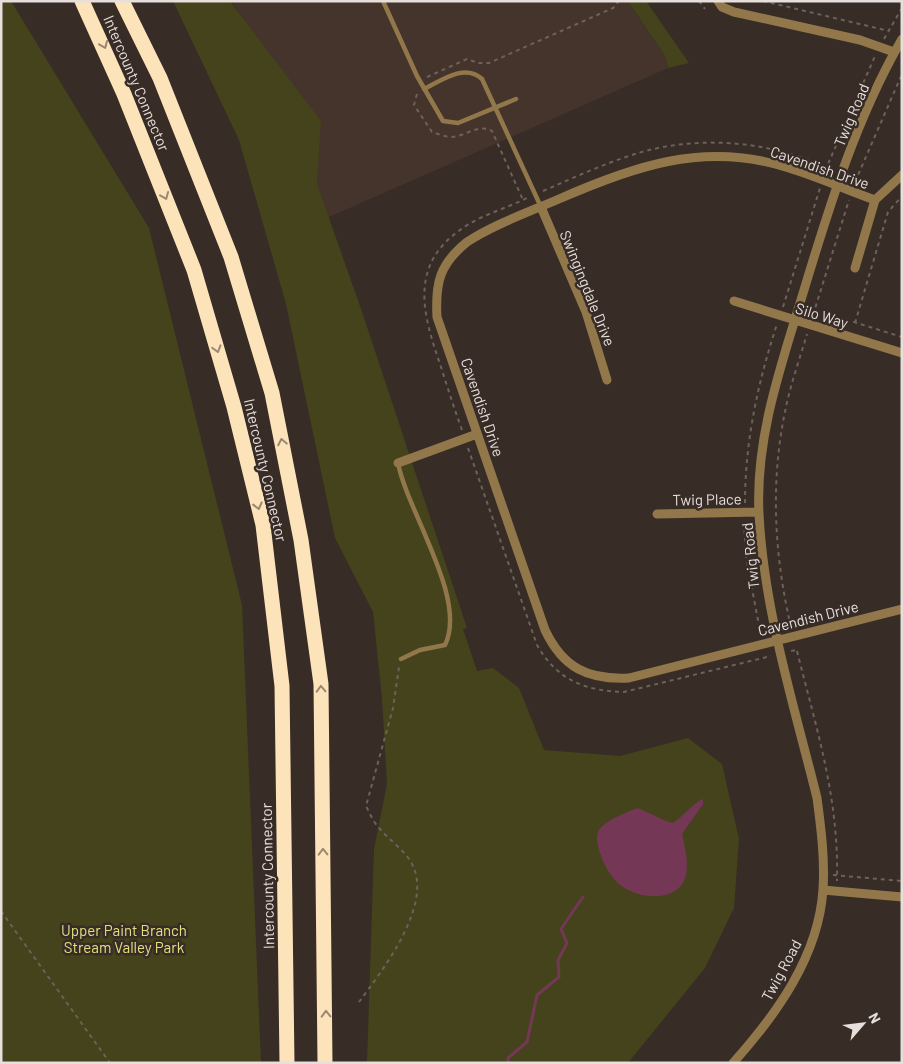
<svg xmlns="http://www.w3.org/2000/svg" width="903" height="1064" font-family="Barlow,sans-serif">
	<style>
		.built { fill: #44342b }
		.green { fill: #44431c }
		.water { fill: #743856 }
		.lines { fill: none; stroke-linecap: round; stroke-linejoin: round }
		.stream { stroke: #743856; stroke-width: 3 }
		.path { stroke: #6c625d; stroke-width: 2; stroke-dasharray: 4 4; stroke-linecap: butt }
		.service { stroke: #92774b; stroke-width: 4.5 }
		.minor { stroke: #92774b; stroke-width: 9 }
		.motorway { stroke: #fde3ba; stroke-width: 15 }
		.oneway { stroke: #9a8870 }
		.labels { text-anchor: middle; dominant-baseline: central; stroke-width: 5; stroke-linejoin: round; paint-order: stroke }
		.street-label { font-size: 15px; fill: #e7dfdc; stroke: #372c26 }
		.park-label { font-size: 15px; fill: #e3e17e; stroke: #372c26 }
	</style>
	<rect width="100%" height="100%" fill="#372c26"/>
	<path class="built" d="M 231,1 L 628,1 L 665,56 L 668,68 L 327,218 L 270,58 Z"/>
	<path class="green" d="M 1,1 L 11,1 L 149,228 L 242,605 L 261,1063 L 1,1063 Z
		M 173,1 L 230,1 L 321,121 L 317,184 L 361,309 L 467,628 L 463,629 L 477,671 L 493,668 L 519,688 L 544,750 L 620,756 L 688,738 L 722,764 L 739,839 L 734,908 L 705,968 L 628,1063 L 367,1063 L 374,849 L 387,784 L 382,698 L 373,612 L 335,538 L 286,304 L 239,140 Z
		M 628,1 L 646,1 L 689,63 L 668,68 L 665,56 Z"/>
	<path class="water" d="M 703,799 L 703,804 L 682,834 C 685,848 691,869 683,883 C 671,902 639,898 623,887 C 612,880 604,865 600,853 C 598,846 595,837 599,830 C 604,821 629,811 638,808 L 666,821 L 673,823 C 682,817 696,801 703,799 Z"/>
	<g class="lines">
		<path class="stream" d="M 508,1063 L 508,1058 L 527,1042 L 537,995 L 559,977 L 558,960 L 567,943 L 561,929 L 583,897"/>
		<path class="path" d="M 699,1 L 705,9
			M 763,1 L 889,31
			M 884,39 L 902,8
			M 427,77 L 467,59 L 478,63 L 489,63 L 613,8 L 619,1
			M 417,94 L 414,105 L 432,132 C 438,134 445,137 452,137 C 466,136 479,123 492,131 L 523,200
			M 825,171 L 875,56
			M 855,182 L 902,74
			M 543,191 C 573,178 603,164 635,154 C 699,134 772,141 833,170
			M 783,307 L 820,188
			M 815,310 L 902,337
			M 813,315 L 849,200
			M 855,323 L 888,212 L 902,196
			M 462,430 C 454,408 447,386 440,364 C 422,312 409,264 463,228 C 483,214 508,208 529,197
			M 468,448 L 537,645 C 557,680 585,691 624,692 L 771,656
			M 745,503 C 745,441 758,382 777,324
			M 744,522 L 746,557 L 761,636
			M 791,627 C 774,555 770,480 786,407 C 791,383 800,358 807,334
			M 791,651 L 797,650
			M 797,651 C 817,731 839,798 837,881
			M 833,875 L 902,881
			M 1,911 L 110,1063
			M 359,1002 C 382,971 432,907 413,866 C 407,852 390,841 380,829 C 374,823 370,814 366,806 L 393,708 L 399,667"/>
		<path class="service" d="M 383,1 L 417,76 L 443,121 L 458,123 L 516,99
			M 424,89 C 442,80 465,63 482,79 L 541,207
			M 398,463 C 407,511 468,599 445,645 L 420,650 L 401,659"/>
		<path class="minor" d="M 718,1 L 722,7 L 734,12 L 860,40 L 894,52
			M 875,200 C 844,189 814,175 782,166 C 702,142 632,167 559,199 C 529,212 495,224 467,242 C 440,264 435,282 437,317 L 545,630 C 563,668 588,680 629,678 L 902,609
			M 541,207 L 586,312 L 607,380
			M 855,268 L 875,200 L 902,175
			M 734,301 L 902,353
			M 398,463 L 477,434
			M 657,514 L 759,512
			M 823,890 L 902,897
			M 733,1063 C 776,1015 819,956 823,889 C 825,859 821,828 817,798 C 794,705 764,611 759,514 C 755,437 782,363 804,290 C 830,204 857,117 902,39"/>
		<path class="motorway" d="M 82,1 L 124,94 L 194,270 L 234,407 L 263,525 L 282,686 L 287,1063
			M 122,1 L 160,78 L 231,257 L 272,393 L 301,540 L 321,684 L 325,1063"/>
	</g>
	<defs><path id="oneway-chevron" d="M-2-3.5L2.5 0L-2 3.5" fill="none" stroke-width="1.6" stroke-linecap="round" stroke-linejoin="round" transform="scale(1.25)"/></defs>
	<g class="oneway">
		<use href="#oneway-chevron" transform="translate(104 45) rotate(67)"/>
		<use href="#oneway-chevron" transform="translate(165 196) rotate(68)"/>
		<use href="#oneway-chevron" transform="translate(217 349) rotate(74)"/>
		<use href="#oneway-chevron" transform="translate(282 442) rotate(-101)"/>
		<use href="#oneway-chevron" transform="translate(258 506) rotate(76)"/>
		<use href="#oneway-chevron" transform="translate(321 689) rotate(-92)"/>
		<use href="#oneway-chevron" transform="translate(323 852) rotate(-91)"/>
		<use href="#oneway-chevron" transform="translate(326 1014) rotate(-91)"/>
	</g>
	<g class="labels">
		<g class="street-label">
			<text transform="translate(137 83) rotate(67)">Intercounty Connector</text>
			<text transform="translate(851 115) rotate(-67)">Twig Road</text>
			<text transform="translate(820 167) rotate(19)">Cavendish Drive</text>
			<text transform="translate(588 288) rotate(68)">Swingingdale Drive</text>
			<text transform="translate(822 315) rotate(17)">Silo Way</text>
			<text transform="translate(483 407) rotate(71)">Cavendish Drive</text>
			<text transform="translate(266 470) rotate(77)">Intercounty Connector</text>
			<text transform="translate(707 499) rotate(-1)">Twig Place</text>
			<text transform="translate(750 556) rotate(-96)">Twig Road</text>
			<text transform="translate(808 618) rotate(-14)">Cavendish Drive</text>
			<text transform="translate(267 876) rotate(-91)">Intercounty Connector</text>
			<text transform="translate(781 970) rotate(-62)">Twig Road</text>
		</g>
		<g class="park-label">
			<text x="124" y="930">Upper Paint Branch<tspan x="124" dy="17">Stream Valley Park</tspan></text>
		</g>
	</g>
	<rect width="903" height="1064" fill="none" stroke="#e7dfdc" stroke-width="5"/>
	<g transform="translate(863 1024) rotate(62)" stroke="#372c26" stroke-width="4" paint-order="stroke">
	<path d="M0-4L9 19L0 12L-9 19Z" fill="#e7dfdc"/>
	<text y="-8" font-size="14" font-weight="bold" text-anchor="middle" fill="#e7dfdc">N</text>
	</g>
</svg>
